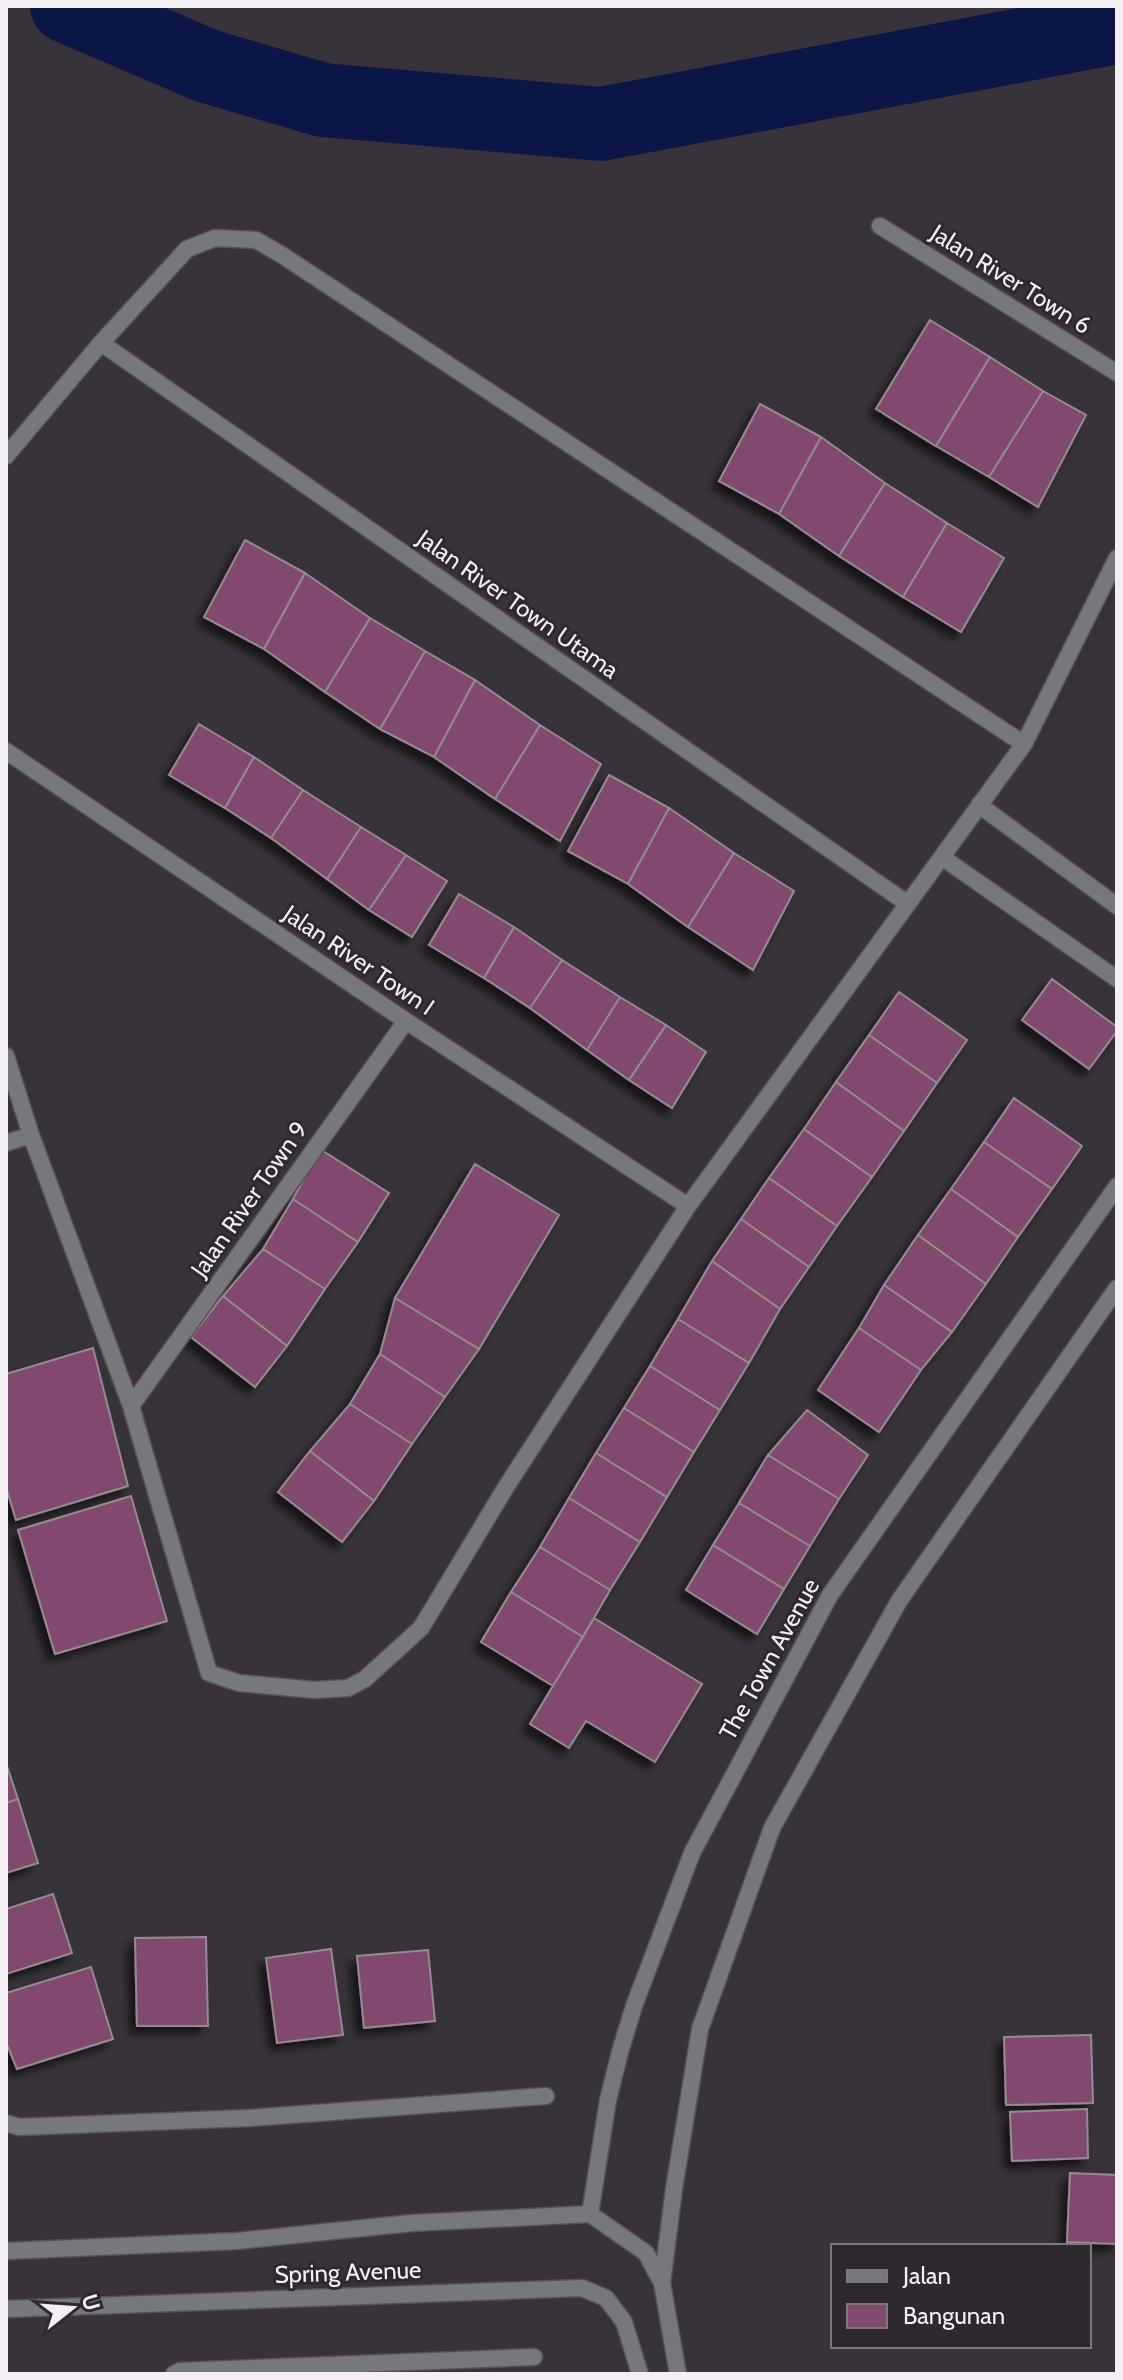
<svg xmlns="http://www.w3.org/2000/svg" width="1123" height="2380" font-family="Cabin,sans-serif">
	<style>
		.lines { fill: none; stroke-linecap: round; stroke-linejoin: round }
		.river { stroke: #0c1646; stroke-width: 74 }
		.building { fill: #81496e; stroke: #948b90; stroke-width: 2; filter: url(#shadow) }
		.minor-casing { stroke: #565158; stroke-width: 19 }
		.tertiary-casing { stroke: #565158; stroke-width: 19 }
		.minor { stroke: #78787c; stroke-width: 16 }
		.tertiary { stroke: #78787c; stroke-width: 16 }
		.labels { text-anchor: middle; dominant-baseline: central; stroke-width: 6; stroke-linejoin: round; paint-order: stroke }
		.street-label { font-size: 24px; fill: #f3eff4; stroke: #2e292f }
	</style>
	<defs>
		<filter id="shadow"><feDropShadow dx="-7" dy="7" stdDeviation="4" flood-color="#0009"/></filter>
	</defs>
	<rect width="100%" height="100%" fill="#38333a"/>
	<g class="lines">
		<path class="river" d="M 67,6 L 207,66 L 323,100 L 601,124 L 1117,27"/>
	</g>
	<path class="building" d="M 930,320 L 990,357 L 936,446 L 876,409 Z
		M 990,357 L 1043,391 L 989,477 L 936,446 Z
		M 1043,391 L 1086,415 L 1038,507 L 989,477 Z
		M 760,404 L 821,437 L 779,514 L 719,481 Z
		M 821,437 L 885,483 L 839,556 L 779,514 Z
		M 885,483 L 947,523 L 903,597 L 839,556 Z
		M 947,523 L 1004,558 L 961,632 L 903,597 Z
		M 245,540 L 305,573 L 264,649 L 204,617 Z
		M 305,573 L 370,618 L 325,692 L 264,649 Z
		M 370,618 L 425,651 L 380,729 L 325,692 Z
		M 425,651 L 475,680 L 434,757 L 380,729 Z
		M 475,680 L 540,725 L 495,799 L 434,757 Z
		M 199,724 L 254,757 L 225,808 L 169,775 Z
		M 540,725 L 601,764 L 560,841 L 495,799 Z
		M 254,757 L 303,790 L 271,838 L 225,808 Z
		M 609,775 L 669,808 L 628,884 L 568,851 Z
		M 303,790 L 361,827 L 327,879 L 271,838 Z
		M 669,808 L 734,853 L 688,927 L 628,884 Z
		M 361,827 L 406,855 L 369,910 L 327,879 Z
		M 734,853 L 794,891 L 753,970 L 688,927 Z
		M 406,855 L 447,881 L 412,937 L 369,910 Z
		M 459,894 L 514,927 L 484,978 L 429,945 Z
		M 514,927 L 562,960 L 530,1008 L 484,978 Z
		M 562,960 L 620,997 L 587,1050 L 530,1008 Z
		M 1052,979 L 1117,1027 L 1117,1031 L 1089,1069 L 1022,1020 Z
		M 899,992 L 967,1040 L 937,1083 L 869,1035 Z
		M 620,997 L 666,1025 L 629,1080 L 587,1050 Z
		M 666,1025 L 706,1052 L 672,1108 L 629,1080 Z
		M 869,1035 L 937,1083 L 904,1131 L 836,1082 Z
		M 836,1082 L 904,1131 L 872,1177 L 804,1129 Z
		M 1014,1098 L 1082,1146 L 1052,1189 L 984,1142 Z
		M 804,1129 L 872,1177 L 837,1226 L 769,1178 Z
		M 984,1142 L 1052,1189 L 1018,1237 L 951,1189 Z
		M 320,1149 L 389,1193 L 358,1242 L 293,1199 Z
		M 475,1164 L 559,1215 L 479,1349 L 395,1298 Z
		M 769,1178 L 837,1226 L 809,1267 L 741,1219 Z
		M 951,1189 L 1018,1237 L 986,1284 L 918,1235 Z
		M 293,1199 L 358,1242 L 325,1289 L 263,1249 Z
		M 741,1219 L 809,1267 L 780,1309 L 712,1261 Z
		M 918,1235 L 986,1284 L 952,1332 L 884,1285 Z
		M 263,1249 L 325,1289 L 287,1346 L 223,1296 Z
		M 712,1261 L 780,1309 L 749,1363 L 678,1319 Z
		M 884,1285 L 952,1332 L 921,1370 L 859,1328 Z
		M 223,1296 L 287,1346 L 255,1387 L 191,1337 Z
		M 395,1298 L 479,1349 L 445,1397 L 380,1354 Z
		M 678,1319 L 749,1363 L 720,1410 L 650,1366 Z
		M 859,1328 L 921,1370 L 879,1432 L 818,1390 Z
		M 93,1348 L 128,1486 L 16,1520 L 6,1487 L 6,1374 Z
		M 380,1354 L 445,1397 L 412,1444 L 350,1404 Z
		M 650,1366 L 720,1410 L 694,1452 L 624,1408 Z
		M 350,1404 L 412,1444 L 374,1501 L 310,1451 Z
		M 624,1408 L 694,1452 L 667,1497 L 596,1453 Z
		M 807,1410 L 868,1455 L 839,1499 L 768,1455 Z
		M 310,1451 L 374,1501 L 342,1542 L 278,1492 Z
		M 596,1453 L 667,1497 L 640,1542 L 569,1498 Z
		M 768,1455 L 839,1499 L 810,1546 L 739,1503 Z
		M 131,1496 L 167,1621 L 55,1654 L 18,1530 Z
		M 569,1498 L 640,1542 L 610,1590 L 540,1547 Z
		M 739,1503 L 810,1546 L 784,1589 L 713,1545 Z
		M 713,1545 L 784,1589 L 757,1634 L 686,1590 Z
		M 540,1547 L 610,1590 L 583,1637 L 511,1592 Z
		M 511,1592 L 583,1637 L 553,1686 L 481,1642 Z
		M 594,1618 L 702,1684 L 655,1762 L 586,1721 L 569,1748 L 530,1724 Z
		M 6,1763 L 18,1799 L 6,1803 Z
		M 18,1799 L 38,1863 L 6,1873 L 6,1803 Z
		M 53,1894 L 72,1953 L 6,1974 L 6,1909 Z
		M 206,1937 L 208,2026 L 137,2026 L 135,1938 Z
		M 331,1949 L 343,2035 L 277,2043 L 266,1958 Z
		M 428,1950 L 435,2021 L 364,2028 L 357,1956 Z
		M 91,1967 L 113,2039 L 17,2069 L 6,2042 L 6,1993 Z
		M 1091,2035 L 1093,2103 L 1006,2105 L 1004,2037 Z
		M 1087,2109 L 1088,2158 L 1012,2161 L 1010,2112 Z
		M 1070,2173 L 1117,2175 L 1117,2244 L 1067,2242 Z"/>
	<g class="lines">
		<defs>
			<path id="minor" d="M 880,226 L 1117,373
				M 101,343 L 908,904
				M 6,456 L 101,343 L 187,249 L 215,238 L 256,240 L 282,255 L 1024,744
				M 6,751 L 406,1021 L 688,1206
				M 979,805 L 1117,906
				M 943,858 L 1117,979
				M 6,1056 L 31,1135 L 131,1406 L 209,1673 L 239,1683 L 315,1690 L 348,1688 L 365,1679 L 421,1628 L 506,1487 L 688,1206 L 1024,744 L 1117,558
				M 6,1143 L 31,1135
				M 131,1406 L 406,1021
				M 6,2123 L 19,2127 L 249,2118 L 546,2096
				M 174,2374 L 180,2371 L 534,2357"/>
			<path id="tertiary" d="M 590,2214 L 608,2100 L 620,2052 L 634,2006 L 692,1853 L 830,1595 L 1117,1186
				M 6,2251 L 237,2241 L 412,2223 L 590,2214 L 646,2253 L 662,2283 L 678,2374
				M 662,2283 L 674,2189 L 700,2029 L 772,1828 L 899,1601 L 1117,1288
				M 6,2309 L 582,2288 L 606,2298 L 624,2322 L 640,2374"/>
		</defs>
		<use href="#minor" class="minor-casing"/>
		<use href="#tertiary" class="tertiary-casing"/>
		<use href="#minor" class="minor"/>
		<use href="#tertiary" class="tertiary"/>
	</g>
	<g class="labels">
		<g class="street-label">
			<text transform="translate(1011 279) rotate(32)">Jalan River Town 6</text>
			<text transform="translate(518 604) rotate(35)">Jalan River Town Utama</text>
			<text transform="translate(359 960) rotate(34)">Jalan River Town I</text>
			<text transform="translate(249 1199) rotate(-55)">Jalan River Town 9</text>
			<text transform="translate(769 1659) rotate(-61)">The Town Avenue</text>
			<text transform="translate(348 2272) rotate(-2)">Spring Avenue</text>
		</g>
	</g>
	<rect width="1123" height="2380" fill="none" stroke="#f3eff4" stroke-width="16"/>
	<rect x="831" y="2244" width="260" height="104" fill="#2e292f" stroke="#7d787e" stroke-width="2"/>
	<rect x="847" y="2270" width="40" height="12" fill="#78787c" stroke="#7d787e" stroke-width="2"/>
	<text x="903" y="2284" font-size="24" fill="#f3eff4">Jalan</text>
	<rect x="847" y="2304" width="40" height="24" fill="#81496e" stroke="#7d787e" stroke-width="2"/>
	<text x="903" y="2324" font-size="24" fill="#f3eff4">Bangunan</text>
	<g transform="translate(72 2308) rotate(73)" stroke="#2e292f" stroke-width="6" paint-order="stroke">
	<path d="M0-6L14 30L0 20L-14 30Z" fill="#f3eff4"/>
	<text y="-12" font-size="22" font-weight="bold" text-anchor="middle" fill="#f3eff4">U</text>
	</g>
</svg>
